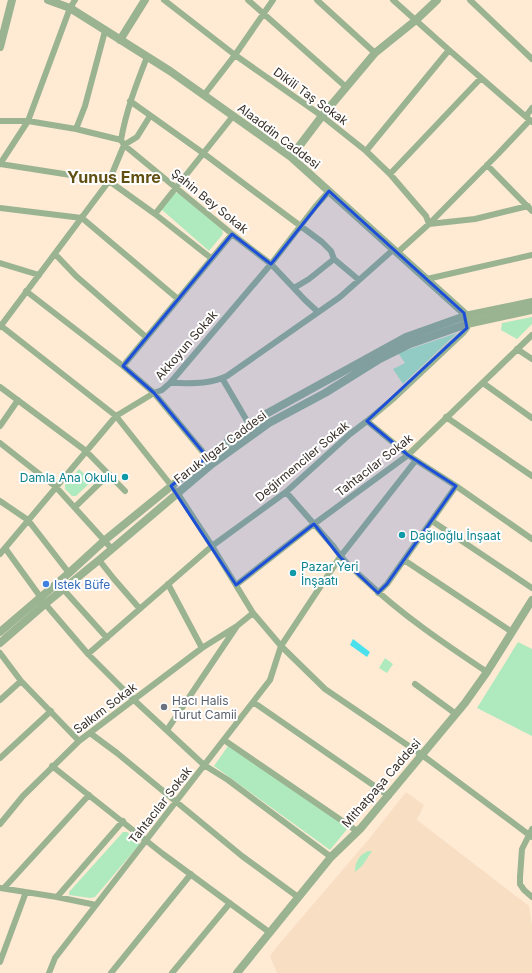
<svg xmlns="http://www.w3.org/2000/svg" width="532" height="973" font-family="Inter,sans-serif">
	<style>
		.built { fill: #f8dec3 }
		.green { fill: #afeabe }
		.water { fill: #4be1ec }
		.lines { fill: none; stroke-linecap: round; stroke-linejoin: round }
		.minor { stroke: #9ab391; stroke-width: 6 }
		.tertiary { stroke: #9ab391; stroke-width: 8 }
		.marked { fill: #1d4ed8; fill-opacity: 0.2; stroke: #1d4ed8; stroke-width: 3; stroke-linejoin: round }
		.culture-dot { fill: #0f9aa8; stroke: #fff; stroke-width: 1.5 }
		.shop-dot { fill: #3f7fe0; stroke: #fff; stroke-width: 1.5 }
		.worship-dot { fill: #6b7280; stroke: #fff; stroke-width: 1.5 }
		.labels { text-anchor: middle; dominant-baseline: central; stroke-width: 4; stroke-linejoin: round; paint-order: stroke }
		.street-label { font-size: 12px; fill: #372f27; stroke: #fff }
		.culture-label { font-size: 12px; fill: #0d838f; stroke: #fff; text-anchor: start }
		.shop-label { font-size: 12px; fill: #366cbe; stroke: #fff; text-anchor: start }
		.worship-label { font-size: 12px; fill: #5b616d; stroke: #fff; text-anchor: start }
		.district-label { font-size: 16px; font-weight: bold; fill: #615013; stroke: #fff }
	</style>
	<rect width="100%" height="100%" fill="#ffead4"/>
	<path class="built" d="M 406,792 L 424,805 L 417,820 L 529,906 L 532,926 L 532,973 L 277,973 L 270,956 L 280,943 L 369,839 Z"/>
	<path class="green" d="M 174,193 L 178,193 L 222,229 L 223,234 L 209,251 L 161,209 Z
		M 532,317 L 532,324 L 517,339 L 501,330 L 502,323 Z
		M 457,333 L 403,384 L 393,369 L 405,363 L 398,353 Z
		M 79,469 L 92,481 L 76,496 L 72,496 L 65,489 L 65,485 Z
		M 518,642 L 532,649 L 532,736 L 477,708 Z
		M 385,658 L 393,664 L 387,673 L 379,668 Z
		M 228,746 L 348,828 L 330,850 L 214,766 Z
		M 123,832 L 127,832 L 139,841 L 139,845 L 95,897 L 90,898 L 69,895 L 69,892 Z
		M 368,851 L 372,851 L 362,866 L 355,872 C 355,862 359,855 368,851 Z"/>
	<path class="water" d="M 353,639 L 370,652 L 367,657 L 350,645 Z"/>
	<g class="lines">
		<path class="minor" d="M 164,0 L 235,55 L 322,116 L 366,151 L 390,174 L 426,216 L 429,224 L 475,219 L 528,206
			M 248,0 L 346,87
			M 317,0 L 375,53
			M 393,0 L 449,50 L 532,122
			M 470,0 L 532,59
			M 204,95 L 235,55 L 273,0
			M 130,101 L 203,153 L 322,242 L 331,251 L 334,259 L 359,280
			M 526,116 L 532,108
			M 0,121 L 28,121 L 76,129 L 121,140 L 124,145 L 232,234 L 271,264 L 305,300 L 318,312
			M 76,129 L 85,106 L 105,31
			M 121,140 C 126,111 136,85 147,57
			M 366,151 L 449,50
			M 0,164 L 109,181 L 155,214 L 211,258
			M 0,164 L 28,121 L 70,8 L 75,0
			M 487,165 L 532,211
			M 390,174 L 481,78
			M 0,208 L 82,218 L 178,299
			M 155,214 L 233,116
			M 398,252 L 429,224 L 498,154 L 530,120
			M 55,254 L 76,276 L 146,337
			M 0,263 L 39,275
			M 427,279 L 532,255
			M 294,288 L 309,279 L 334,259
			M 26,291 L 123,366 L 154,393 L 207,457
			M 0,325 L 116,416 L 178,494 L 212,546 L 253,613 L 281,646 L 325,689 L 422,755 L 532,837
			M 0,327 L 109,181 L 124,145 L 137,137 L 150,116
			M 517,349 L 532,359
			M 123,366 L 232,234
			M 222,378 L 250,426
			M 170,383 C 189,383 209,385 227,376 L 340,297 L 394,249
			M 483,383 L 532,418
			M 0,387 L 86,451 L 125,491
			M 446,417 L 532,476
			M 367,421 L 408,455 L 456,486 L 532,539
			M 0,426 L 18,400
			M 0,443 L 56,487 L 112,549
			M 286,492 L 334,547 C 342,560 354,570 365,580 C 402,615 445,644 487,672
			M 0,501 L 28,520 L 69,573
			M 75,507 L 109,474
			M 432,521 L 532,588
			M 5,548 L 47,606 L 88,654 L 134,700 L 204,765 L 228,780 L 331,857
			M 0,554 L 116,416 L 154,393 L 162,390 L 170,383 L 271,264 L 315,207 L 329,191
			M 99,560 L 114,579 L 140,609
			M 404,560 L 512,632
			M 168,584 L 202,648
			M 236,585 L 314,524 L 408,455 L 532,335
			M 63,589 L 107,638
			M 378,593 L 387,584 L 456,486
			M 0,653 L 21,681 L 79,741
			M 88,654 L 212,546 L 286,492 L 350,434 L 367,421 L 393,399 L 464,332 L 467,328 L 467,324
			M 415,684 L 456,714
			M 0,700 L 21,681
			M 253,702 L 389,796
			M 167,730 L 237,626 L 253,613
			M 90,733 L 117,753 L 242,856 L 298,897
			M 224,740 L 357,831
			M 0,758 L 51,711
			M 52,766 L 163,854 L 269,932
			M 0,824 L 23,796 L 79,741 L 202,648 L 237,626
			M 532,829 L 522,849 L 520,877 L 520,884 L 524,890 L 532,897
			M 0,888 L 57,897 L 96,905
			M 4,888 L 89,795
			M 57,897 L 123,821
			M 0,962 L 26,892
			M 49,973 L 55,958 L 270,680 L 281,646 L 340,557 L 416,460
			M 111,973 L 191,874
			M 172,973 L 230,903"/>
		<path class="tertiary" d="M 48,0 L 70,8 L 170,71 L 291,157 L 464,313 L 466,319
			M 120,40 L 145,0
			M 0,47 L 12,0
			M 291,157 L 322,116 L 375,53 L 416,20 L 437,0
			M 0,632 L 69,573 L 105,540 L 207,457 L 264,415 L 406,337 L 465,316 L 532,302
			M 0,643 L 45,604 L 99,560 L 212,464 L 269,423 L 325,393 L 378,360 L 410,344 L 467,324 L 532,310
			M 237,973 L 331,857 L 361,828 L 465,703 L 487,672 L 532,600"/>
	</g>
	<path class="marked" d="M 329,191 L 464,313 L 467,328 L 367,421 L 408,455 L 456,486 L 387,584 L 378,593 L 340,557 L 314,524 L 236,585 L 171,486 L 207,457 L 154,393 L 123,366 L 232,234 L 271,264 Z"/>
	<g class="culture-dot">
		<circle cx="125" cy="477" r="4"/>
		<circle cx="402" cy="535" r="4"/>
		<circle cx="293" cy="573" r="4"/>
	</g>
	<circle class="shop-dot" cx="46" cy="584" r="4"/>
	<circle class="worship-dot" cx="164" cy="707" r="4"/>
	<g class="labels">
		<g class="street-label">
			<text transform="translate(311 96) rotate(36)">Dikili Taş Sokak</text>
			<text transform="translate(279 136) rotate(37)">Alaaddin Caddesi</text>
			<text transform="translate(210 201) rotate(39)">Şahin Bey Sokak</text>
			<text transform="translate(186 345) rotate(-49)">Akkoyun Sokak</text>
			<text transform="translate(220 447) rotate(-37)">Faruk Ilgaz Caddesi</text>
			<text transform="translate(302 461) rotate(-40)">Değirmenciler Sokak</text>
			<text transform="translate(374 465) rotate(-38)">Tahtacılar Sokak</text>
			<text transform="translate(105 708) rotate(-37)">Salkım Sokak</text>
			<text transform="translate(381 783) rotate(-49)">Mithatpaşa Caddesi</text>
			<text transform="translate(160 805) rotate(-52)">Tahtacılar Sokak</text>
		</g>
		<g class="culture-label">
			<text x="117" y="477" text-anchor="end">Damla Ana Okulu</text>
			<text x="410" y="535">Dağlıoğlu İnşaat</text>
			<text x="301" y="566">Pazar Yeri<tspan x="301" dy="14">İnşaatı</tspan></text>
		</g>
		<g class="shop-label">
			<text x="54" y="584">Istek Büfe</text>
		</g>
		<g class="worship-label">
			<text x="172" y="700">Hacı Halis<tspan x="172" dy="14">Turut Camii</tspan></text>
		</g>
		<g class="district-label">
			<text x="114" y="177">Yunus Emre</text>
		</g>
	</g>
</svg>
